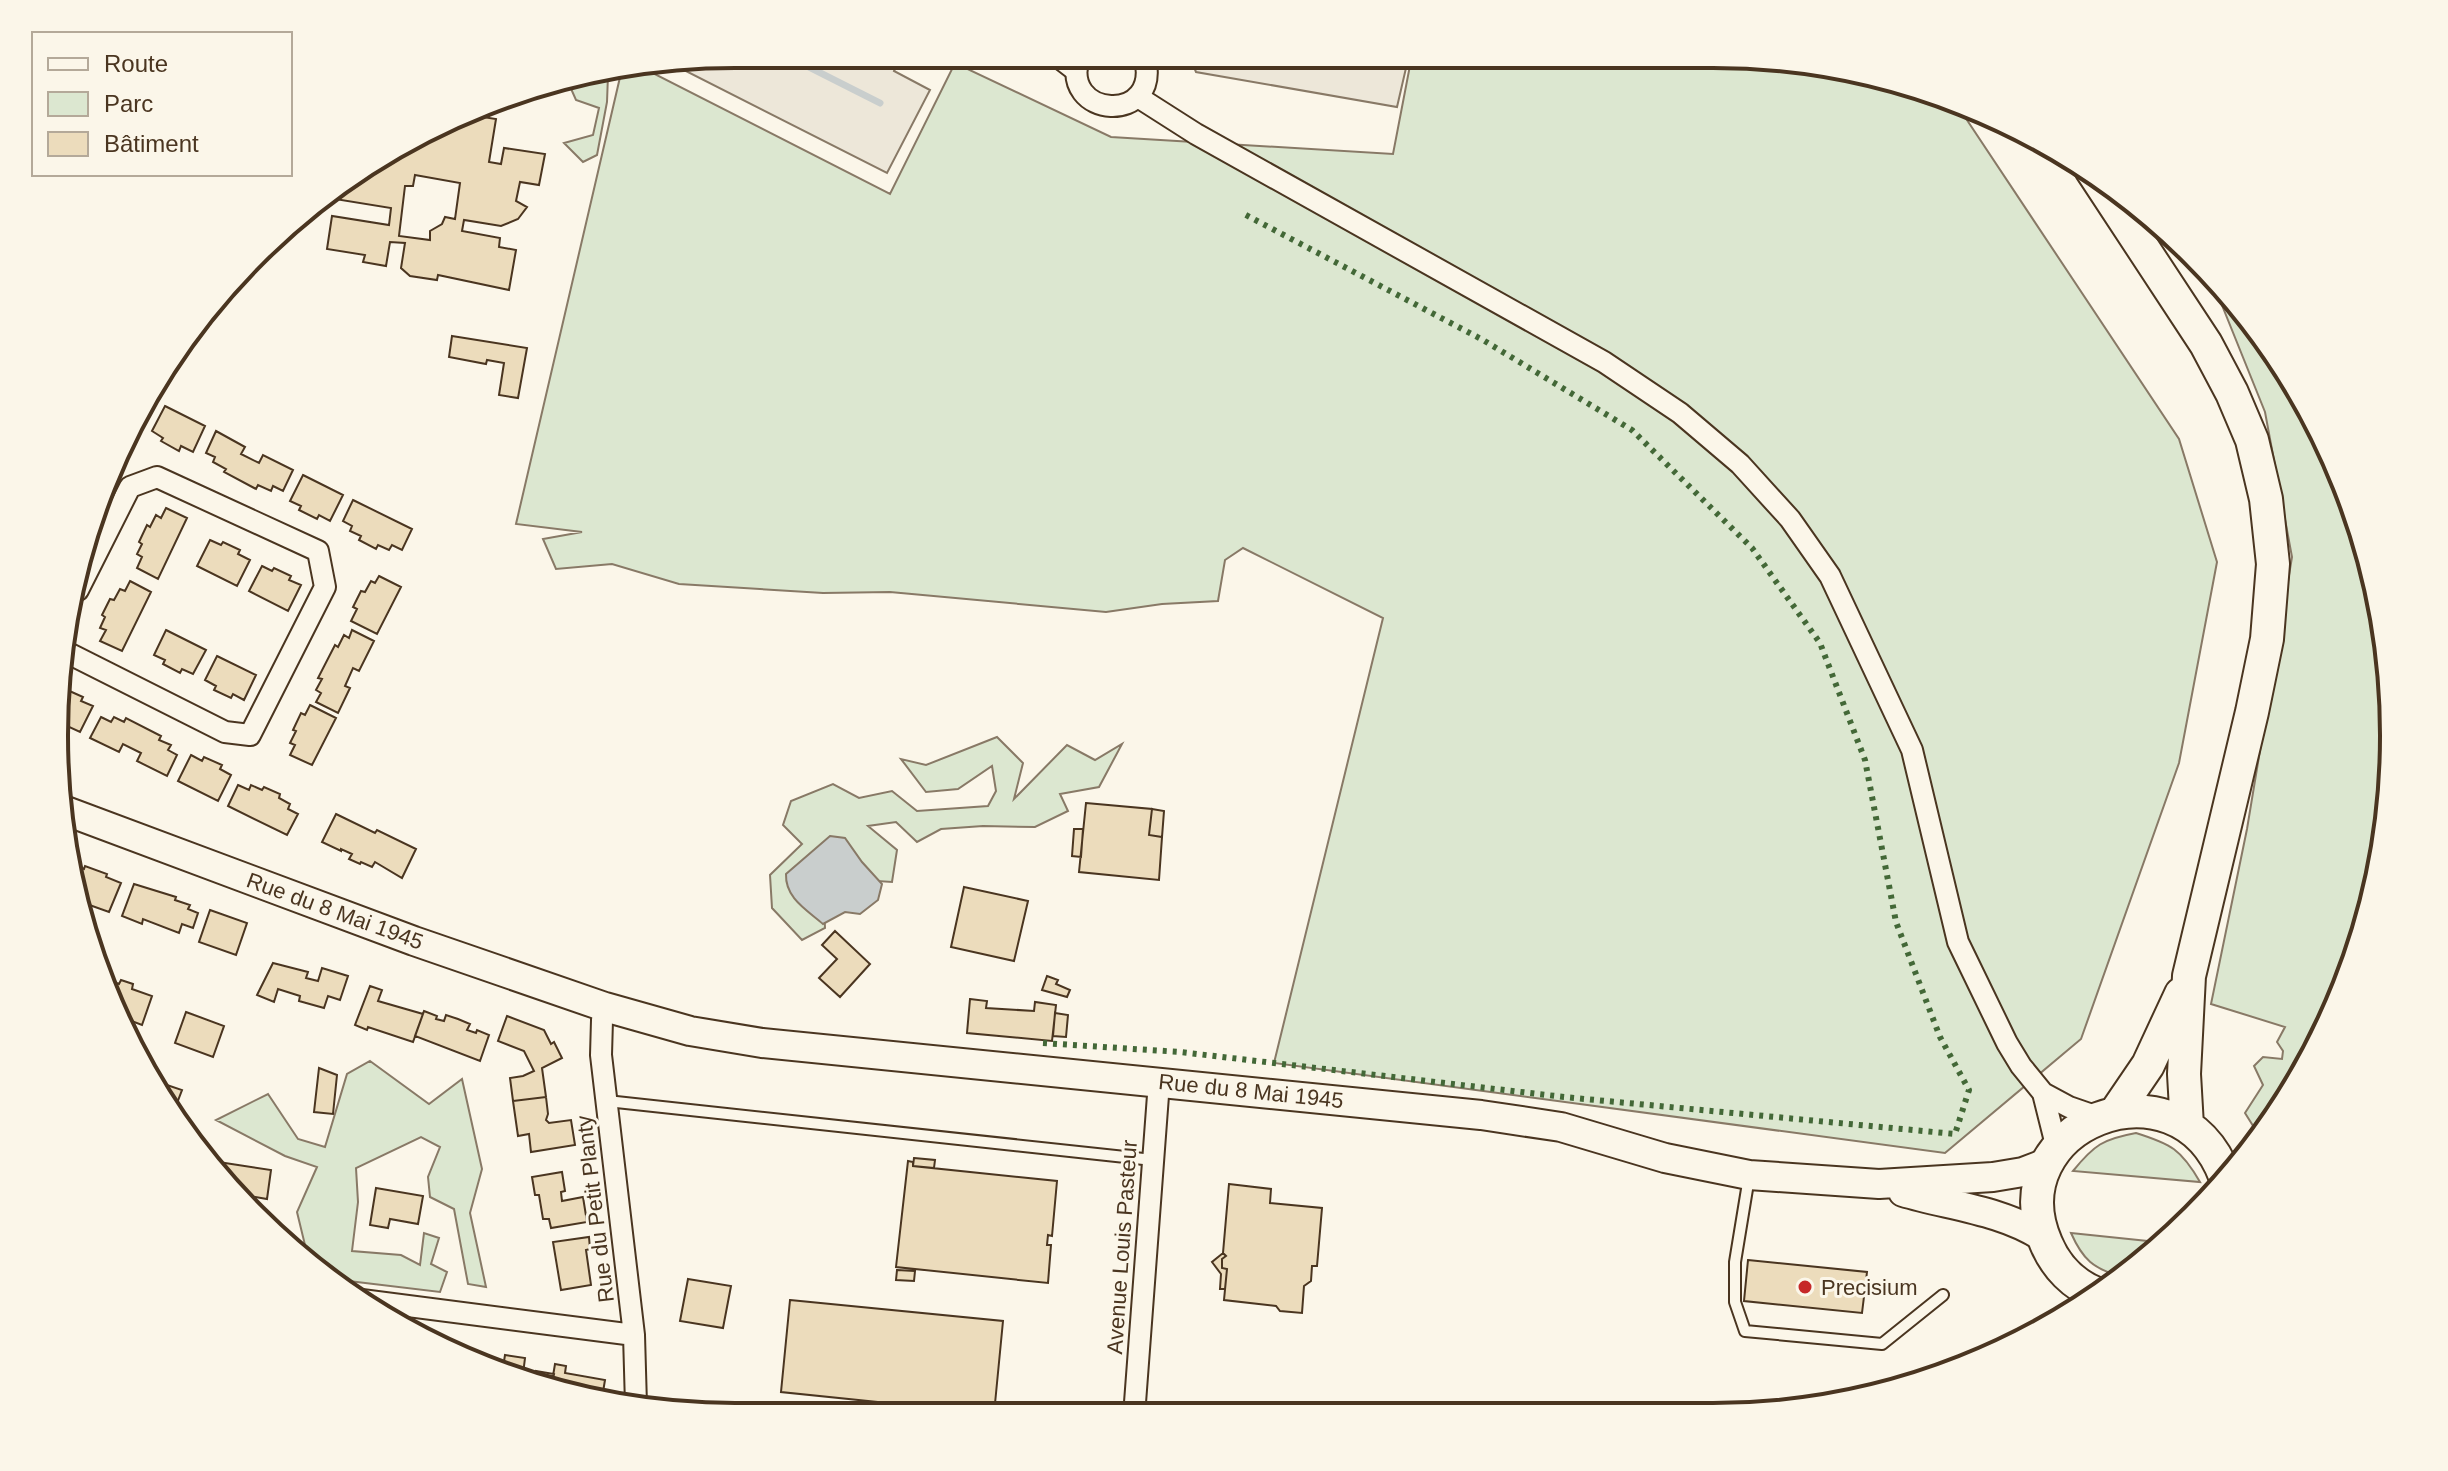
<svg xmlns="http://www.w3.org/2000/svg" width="2448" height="1471" font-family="Arial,sans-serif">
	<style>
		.green { fill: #dce7d0; stroke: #887966; stroke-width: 2 }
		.parking { fill: #ede7d9; stroke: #887966; stroke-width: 2 }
		.water { fill: #c9cecd; stroke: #887966; stroke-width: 2 }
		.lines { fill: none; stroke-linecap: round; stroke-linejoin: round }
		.stream { stroke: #c9cecd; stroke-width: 7 }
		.building { fill: #ecdcbc; stroke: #4a3520; stroke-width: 2; fill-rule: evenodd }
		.service-casing { stroke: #4a3520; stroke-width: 14 }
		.minor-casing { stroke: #4a3520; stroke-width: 24 }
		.secondary-casing { stroke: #4a3520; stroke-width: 32 }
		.primary-casing { stroke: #4a3520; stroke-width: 36 }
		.service { stroke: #fbf6e9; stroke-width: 10 }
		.minor { stroke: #fbf6e9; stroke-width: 20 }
		.secondary { stroke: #fbf6e9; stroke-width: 28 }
		.primary { stroke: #fbf6e9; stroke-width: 32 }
		.hedge { stroke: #436837; stroke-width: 6; stroke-dasharray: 4 6; stroke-linecap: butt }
		.fence { stroke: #4a3520; stroke-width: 2; stroke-dasharray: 10 4; stroke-linecap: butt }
		.poi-dot { fill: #c62828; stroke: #fbf6e9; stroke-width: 3 }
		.labels { text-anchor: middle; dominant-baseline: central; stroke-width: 6; stroke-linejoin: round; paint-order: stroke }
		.street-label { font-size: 22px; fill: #4a3520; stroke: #fbf6e9 }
		.poi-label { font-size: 22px; fill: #4a3520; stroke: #fbf6e9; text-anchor: start }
		.rim { fill: none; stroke: #4a3520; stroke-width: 4 }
	</style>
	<rect width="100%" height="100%" fill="#fbf6e9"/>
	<path class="green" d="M 1412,55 L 1758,55 L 1932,90 L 1955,102 L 2179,439 L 2217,562 L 2179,763 L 2081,1039 L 1945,1153 L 1274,1063 L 1383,618 L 1243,548 L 1225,560 L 1218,601 L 1162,604 L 1106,612 L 890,592 L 823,593 L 679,584 L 612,564 L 556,569 L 543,539 L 582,532 L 516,524 L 621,73 L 645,69 L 890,194 L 955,63 L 1111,137 L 1393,154 Z
		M 608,75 L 607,102 L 597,155 L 583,162 L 564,143 L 593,135 L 599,108 L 576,100 L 568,82 Z
		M 2190,250 L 2279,357 L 2342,475 L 2381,603 L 2394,736 L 2381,869 L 2342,997 L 2279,1114 L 2267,1128 L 2255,1129 L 2245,1113 L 2263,1085 L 2254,1066 L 2263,1057 L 2282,1059 L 2283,1051 L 2277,1042 L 2285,1027 L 2211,1004 L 2247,829 L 2292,557 L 2265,412 L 2211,278 Z
		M 997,737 L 1023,763 L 1014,799 L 1067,745 L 1095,760 L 1122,744 L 1099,787 L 1060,794 L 1068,811 L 1035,827 L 983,826 L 941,829 L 917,842 L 896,822 L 868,826 L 897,850 L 892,882 L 862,880 L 824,905 L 825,928 L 802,940 L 772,908 L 770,875 L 802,844 L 783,825 L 791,801 L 833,784 L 859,798 L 892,791 L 917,811 L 988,806 L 996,791 L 992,766 L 958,789 L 926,792 L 901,759 L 926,765 Z
		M 370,1061 L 429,1104 L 462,1079 L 482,1169 L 470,1213 L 486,1287 L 468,1284 L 454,1209 L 430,1197 L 428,1177 L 440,1147 L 421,1137 L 356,1168 L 358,1202 L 352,1251 L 401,1255 L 420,1265 L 424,1233 L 439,1238 L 431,1264 L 447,1272 L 440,1292 L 332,1279 L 295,1244 L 305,1245 L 297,1212 L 317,1167 L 285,1156 L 216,1120 L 268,1094 L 298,1139 L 325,1147 L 347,1074 Z
		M 2136,1133 C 2171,1144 2181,1149 2200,1182 L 2073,1171 C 2094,1145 2103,1139 2136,1133 Z
		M 2071,1233 L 2167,1243 L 2121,1277 C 2093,1268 2083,1260 2071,1233 Z"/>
	<path class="parking" d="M 736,54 L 901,54 L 894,71 L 930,90 L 887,173 L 672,64 Z
		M 1189,55 L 1409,55 L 1397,107 L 1196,72 Z"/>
	<path class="water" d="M 830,836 L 845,838 L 862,862 L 882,884 L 878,900 L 860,914 L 845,912 L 823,924 C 807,910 785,898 786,874 Z"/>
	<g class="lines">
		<path class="stream" d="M 783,54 L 880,103"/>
	</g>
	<path class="building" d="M 470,115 L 496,119 L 489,162 L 501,164 L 504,148 L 545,154 L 539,185 L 520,182 L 516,201 L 527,207 L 518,219 L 501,226 L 464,220 L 462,231 L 500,238 L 499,247 L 516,250 L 509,290 L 438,275 L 437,280 L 410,276 L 401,268 L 405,243 L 390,242 L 386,266 L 363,262 L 365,255 L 327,249 L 332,216 L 389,225 L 391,208 L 335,199 L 338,186 L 422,141 L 429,142 L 430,136 L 435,134 L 443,135 L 444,129 ZM 415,175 L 460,183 L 455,219 L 445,217 L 442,224 L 430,231 L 430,240 L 399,236 L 405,186 L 413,186 Z
		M 452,336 L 527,348 L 518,398 L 499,395 L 504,363 L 487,360 L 486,364 L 449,357 Z
		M 165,406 L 205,426 L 193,452 L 181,446 L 179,451 L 161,441 L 163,438 L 152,431 Z
		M 216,431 L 245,447 L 241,454 L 259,463 L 263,455 L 293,470 L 283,491 L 273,486 L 271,491 L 258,485 L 256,489 L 224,472 L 226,469 L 213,462 L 215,457 L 206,453 Z
		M 303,475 L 343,495 L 330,521 L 319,515 L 317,519 L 299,510 L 301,506 L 290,501 Z
		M 353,500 L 412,529 L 402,550 L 392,545 L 389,550 L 378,545 L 376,549 L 359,540 L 361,536 L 350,531 L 352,526 L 343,521 Z
		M 166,508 L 187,518 L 158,579 L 137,568 L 142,557 L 137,554 L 142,544 L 139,542 L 147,525 L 150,527 L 156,515 L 161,518 Z
		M 210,540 L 221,545 L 223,542 L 240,550 L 238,554 L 250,560 L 237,586 L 197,566 Z
		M 262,566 L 272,571 L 274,568 L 291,576 L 289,580 L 301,585 L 288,611 L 249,591 Z
		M 379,576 L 401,587 L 377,634 L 351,621 L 357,609 L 353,607 L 361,591 L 365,592 L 371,581 L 375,583 Z
		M 130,581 L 151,592 L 122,651 L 100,641 L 106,630 L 100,628 L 105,617 L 102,615 L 110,599 L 114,600 L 120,589 L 125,591 Z
		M 166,630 L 206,650 L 193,674 L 182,669 L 180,673 L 163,664 L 165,660 L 154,655 Z
		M 352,630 L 374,641 L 359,671 L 353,668 L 345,686 L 350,688 L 338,713 L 316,702 L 321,693 L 316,690 L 322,679 L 318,678 L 335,645 L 338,647 L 344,635 L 349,638 Z
		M 217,656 L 256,675 L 244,700 L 233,694 L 231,698 L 214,690 L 216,686 L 205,680 Z
		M 65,689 L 83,697 L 81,701 L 93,706 L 80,732 L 56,721 L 61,691 L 63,693 Z
		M 310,705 L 336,718 L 312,765 L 290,755 L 295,745 L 290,743 L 296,731 L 293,730 L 301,713 L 305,715 Z
		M 101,717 L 111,722 L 114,717 L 124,722 L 126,718 L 161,736 L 159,740 L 171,745 L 168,750 L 177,755 L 167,776 L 137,761 L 141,753 L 123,744 L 119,752 L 90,738 Z
		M 191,755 L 202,761 L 204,757 L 222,765 L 220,769 L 231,775 L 218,801 L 178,781 Z
		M 238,785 L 249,790 L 251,785 L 262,790 L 264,787 L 280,794 L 279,798 L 290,804 L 288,809 L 298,814 L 287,835 L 228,806 Z
		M 1086,803 L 1152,809 L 1149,835 L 1162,837 L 1159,880 L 1079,872 Z
		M 1152,809 L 1164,811 L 1162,837 L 1149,835 Z
		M 336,814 L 375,833 L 377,830 L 416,849 L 402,878 L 375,862 L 372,867 L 361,862 L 360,864 L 349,859 L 352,854 L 341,849 L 341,851 L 322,842 Z
		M 1074,829 L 1083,829 L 1081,857 L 1072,856 Z
		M 75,866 L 84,869 L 85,866 L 107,874 L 106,877 L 121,883 L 109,912 L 81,902 Z
		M 134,884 L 176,897 L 175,900 L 190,905 L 188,909 L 198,913 L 193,928 L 182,924 L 179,933 L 143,919 L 142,924 L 122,916 Z
		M 964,887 L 1028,901 L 1014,961 L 951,947 Z
		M 210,910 L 247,923 L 236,955 L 199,942 Z
		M 835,931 L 870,964 L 840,997 L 819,978 L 837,959 L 822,945 Z
		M 273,963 L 308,972 L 306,978 L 318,981 L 322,968 L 348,976 L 340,1000 L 328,996 L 324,1008 L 299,1001 L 300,996 L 278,989 L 274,1002 L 257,995 Z
		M 1047,976 L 1058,980 L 1056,984 L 1070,990 L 1067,997 L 1042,990 Z
		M 108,980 L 119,984 L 121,980 L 133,984 L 132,989 L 152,996 L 142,1025 L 129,1020 L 127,1024 L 106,985 Z
		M 370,986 L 382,990 L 378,1001 L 423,1014 L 413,1042 L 368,1027 L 367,1030 L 355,1025 Z
		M 970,999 L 987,1001 L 986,1008 L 1034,1011 L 1035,1002 L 1056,1005 L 1052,1041 L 967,1033 Z
		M 424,1011 L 437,1016 L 436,1019 L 444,1021 L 446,1015 L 458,1019 L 470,1024 L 467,1030 L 476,1033 L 477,1030 L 489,1035 L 480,1061 L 415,1036 Z
		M 186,1012 L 224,1026 L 213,1057 L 175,1043 Z
		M 1055,1013 L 1068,1015 L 1066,1037 L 1053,1036 Z
		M 507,1016 L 544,1030 L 551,1044 L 554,1042 L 562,1058 L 542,1068 L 546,1097 L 513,1101 L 510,1078 L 523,1076 L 534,1071 L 524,1051 L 498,1041 Z
		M 319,1068 L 337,1075 L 333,1114 L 314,1112 Z
		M 158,1082 L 182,1090 L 174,1111 Z
		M 546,1097 L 548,1114 L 546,1120 L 549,1123 L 571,1120 L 575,1145 L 531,1152 L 529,1134 L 518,1136 L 513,1101 Z
		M 914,1158 L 935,1160 L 934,1168 L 913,1166 Z
		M 908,1161 L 913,1162 L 913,1166 L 1057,1181 L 1052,1236 L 1048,1235 L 1047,1245 L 1051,1245 L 1048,1283 L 896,1267 Z
		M 225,1163 L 271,1170 L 267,1199 L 243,1195 L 222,1176 Z
		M 562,1172 L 565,1191 L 561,1192 L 562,1201 L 583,1197 L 587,1222 L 551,1228 L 549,1219 L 543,1219 L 539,1195 L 535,1195 L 532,1177 Z
		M 1229,1184 L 1271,1189 L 1270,1203 L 1322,1208 L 1317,1266 L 1312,1266 L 1311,1281 L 1304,1286 L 1302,1313 L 1280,1311 L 1276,1306 L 1224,1300 L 1227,1269 L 1222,1268 L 1222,1259 L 1226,1256 L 1223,1253 Z
		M 376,1188 L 423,1196 L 418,1224 L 390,1219 L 388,1228 L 370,1225 Z
		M 589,1237 L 590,1249 L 586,1250 L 591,1285 L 561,1290 L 553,1242 Z
		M 1223,1253 L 1226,1256 L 1222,1259 L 1222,1268 L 1227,1269 L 1225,1289 L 1220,1289 L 1221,1274 L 1212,1262 Z
		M 1748,1260 L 1867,1272 L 1862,1313 L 1744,1301 Z
		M 897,1270 L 915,1271 L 914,1281 L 896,1280 Z
		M 688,1279 L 731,1286 L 723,1328 L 680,1321 Z
		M 790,1300 L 1003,1321 L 994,1414 L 781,1392 Z
		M 505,1355 L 525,1358 L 522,1382 L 502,1374 Z
		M 555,1364 L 566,1366 L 565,1373 L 605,1380 L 602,1398 L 551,1388 Z
		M 536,1371 L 554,1374 L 551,1388 L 534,1384 Z
		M 696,1403 L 727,1407 L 726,1416 L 690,1416 L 672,1412 L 672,1408 L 695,1411 Z
		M 727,1407 L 752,1410 L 752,1416 L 726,1416 Z"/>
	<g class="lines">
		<defs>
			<path id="service" d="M 1046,54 L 1076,77
				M 607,1101 L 1153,1160
				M 1749,1177 L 1735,1262 L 1735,1302 L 1745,1331 L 1882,1344 L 1943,1295"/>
			<path id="minor" d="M 1080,55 C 1056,119 1165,127 1144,55
				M 1138,97 L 1196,134 L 1604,362 L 1680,413 L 1740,464 L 1790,519 L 1830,576 L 1912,750 L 1958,942 L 2007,1043 L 2021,1066 L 2043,1093 L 2069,1107 L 2098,1117
				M 68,653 L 225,732 L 250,735 L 325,587 L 318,551 L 157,477 L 130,487 L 78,590
				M 605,1007 L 602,1020 L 601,1055 L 634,1335 L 636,1405
				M 2043,1093 L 2057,1149
				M 354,1299 L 634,1335
				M 1134,1416 L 1159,1082"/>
			<path id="secondary" d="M 66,811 L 414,941 L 605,1007 L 690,1031 L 762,1043 L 1481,1115 L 1561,1127 L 1665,1158 L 1749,1175 L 1879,1184 L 1993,1177 L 2023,1172 L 2049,1162
				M 1903,1192 C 1950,1206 2001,1210 2043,1237"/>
			<path id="primary" d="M 2091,169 L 2206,344 L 2232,393 L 2252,440 L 2266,499 L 2273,564 L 2267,639 L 2252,712 L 2189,976 L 2184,1074 L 2187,1126
				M 2116,1112 L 2148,1065 L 2181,994
				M 2097,1294 C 2074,1285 2056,1267 2046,1243 C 1995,1126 2177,1051 2225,1176"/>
		</defs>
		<use href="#service" class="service-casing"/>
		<use href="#minor" class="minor-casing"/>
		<use href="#secondary" class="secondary-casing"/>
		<use href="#primary" class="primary-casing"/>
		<use href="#service" class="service"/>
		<use href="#minor" class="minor"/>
		<use href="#secondary" class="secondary"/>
		<use href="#primary" class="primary"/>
		<path class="hedge" d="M 1043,1043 L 1180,1052 L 1564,1097 L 1955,1134 L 1969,1090 L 1940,1037 L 1896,922 L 1865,760 L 1820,643 L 1752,548 L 1632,430 L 1483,340 L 1244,214"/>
		<path class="fence" d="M 2276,1115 L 2279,1115"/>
	</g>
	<circle class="poi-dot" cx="1805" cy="1287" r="8"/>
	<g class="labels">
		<g class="street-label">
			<text transform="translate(335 911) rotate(20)">Rue du 8 Mai 1945</text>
			<text transform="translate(1251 1091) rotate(6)">Rue du 8 Mai 1945</text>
			<text transform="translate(595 1209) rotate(-97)">Rue du Petit Planty</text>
			<text transform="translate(1122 1247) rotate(-86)">Avenue Louis Pasteur</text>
		</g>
		<g class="poi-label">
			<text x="1821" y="1287">Precisium</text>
		</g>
	</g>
	<path d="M0 0H2448V1471H0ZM735 68H1713A667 667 0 0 1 2380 735V736A667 667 0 0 1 1713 1403H735A667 667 0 0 1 68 736V735A667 667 0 0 1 735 68Z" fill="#fbf6e9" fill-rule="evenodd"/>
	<path class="rim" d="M735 68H1713A667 667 0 0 1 2380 735V736A667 667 0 0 1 1713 1403H735A667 667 0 0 1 68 736V735A667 667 0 0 1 735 68Z"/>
	<rect x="32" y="32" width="260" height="144" fill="#fbf6e9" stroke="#b4a999" stroke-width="2"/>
	<rect x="48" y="58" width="40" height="12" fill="#fbf6e9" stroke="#b4a999" stroke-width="2"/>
	<text x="104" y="72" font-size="24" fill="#4a3520">Route</text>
	<rect x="48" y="92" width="40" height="24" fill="#dce7d0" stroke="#b4a999" stroke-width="2"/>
	<text x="104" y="112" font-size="24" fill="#4a3520">Parc</text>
	<rect x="48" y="132" width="40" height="24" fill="#ecdcbc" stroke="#b4a999" stroke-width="2"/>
	<text x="104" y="152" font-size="24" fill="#4a3520">Bâtiment</text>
</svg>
